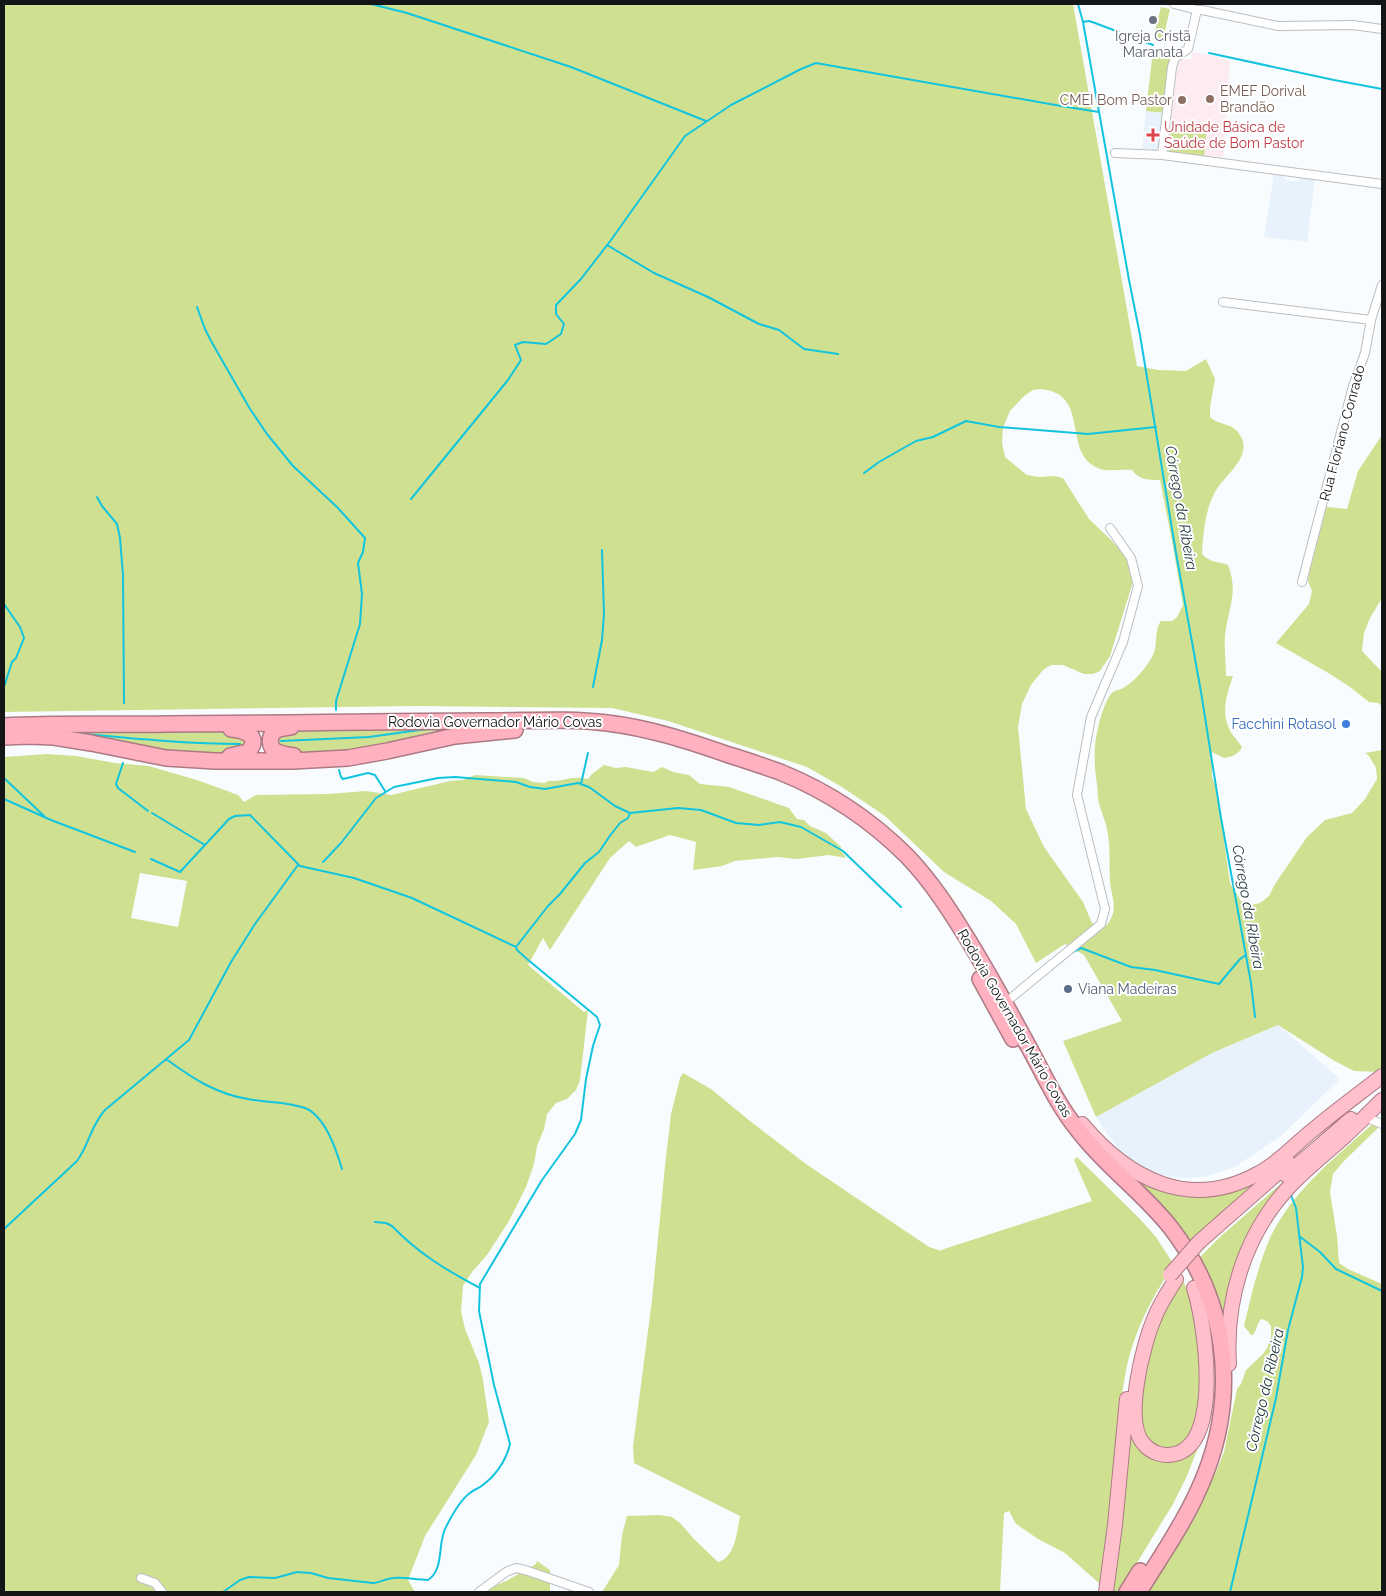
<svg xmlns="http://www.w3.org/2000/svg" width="1386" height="1596" font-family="Raleway,sans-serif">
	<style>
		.built { fill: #e8f2fc }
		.education { fill: #fcecf1 }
		.green { fill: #cfe191; fill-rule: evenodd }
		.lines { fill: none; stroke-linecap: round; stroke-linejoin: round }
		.stream { stroke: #12c4dd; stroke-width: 2 }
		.minor-casing { stroke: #babec2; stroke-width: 10 }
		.trunk-casing { stroke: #ac7a84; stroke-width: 16 }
		.motorway-casing { stroke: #ac7a84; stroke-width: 18 }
		.minor { stroke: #fff; stroke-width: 8 }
		.trunk { stroke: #ffc0cc; stroke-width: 14 }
		.motorway { stroke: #ffb1bf; stroke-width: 15 }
		.trunk-bridge-casing { stroke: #ac7a84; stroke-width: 16; stroke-linecap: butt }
		.trunk-bridge { stroke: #ffc0cc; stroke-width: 14 }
		.worship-dot { fill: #6b7280; stroke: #fff; stroke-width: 2 }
		.education-dot { fill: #8d6e63; stroke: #fff; stroke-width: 2 }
		.health-dot { fill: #e0444e; stroke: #fff; stroke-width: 2 }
		.shop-dot { fill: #3f7fe0; stroke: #fff; stroke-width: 2 }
		.service-dot { fill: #5c6f8a; stroke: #fff; stroke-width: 2 }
		.labels { text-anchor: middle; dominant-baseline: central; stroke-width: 4; stroke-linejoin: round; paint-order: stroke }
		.worship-label { font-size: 14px; fill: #5b616d; stroke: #fff }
		.education-label { font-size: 14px; fill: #785e54; stroke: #fff; text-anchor: start }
		.health-label { font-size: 14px; fill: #be3a42; stroke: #fff; text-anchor: start }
		.street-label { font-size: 14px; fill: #131516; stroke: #fff }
		.shop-label { font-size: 14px; fill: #366cbe; stroke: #fff; text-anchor: end }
		.service-label { font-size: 14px; fill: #4e5e75; stroke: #fff; text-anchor: start }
		.water-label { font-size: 15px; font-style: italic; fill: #1f383c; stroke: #fff }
	</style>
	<rect width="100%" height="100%" fill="#f8fcff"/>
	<path class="built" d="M 1146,111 L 1165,113 L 1161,150 L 1142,149 Z
		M 1274,174 L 1282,175 L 1286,180 L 1298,182 L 1301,177 L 1315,179 L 1307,242 L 1264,237 Z
		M 1278,1025 L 1340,1079 L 1282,1135 L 1235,1167 L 1205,1177 L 1183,1178 L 1165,1176 L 1151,1171 L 1133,1161 L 1118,1149 L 1096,1117 L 1212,1053 Z"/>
	<path class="education" d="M 1192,52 L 1211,55 L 1230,61 L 1223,157 L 1168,154 L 1170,125 L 1177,62 L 1180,59 L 1192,59 Z"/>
	<path class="green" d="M 4,4 L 1073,4 L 1137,366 L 1158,370 L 1186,371 L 1206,359 L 1215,379 L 1210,408 L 1210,417 C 1218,425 1230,423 1237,431 C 1258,455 1223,475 1214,494 C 1205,511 1203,535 1202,554 C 1211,563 1217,561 1228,565 C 1239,593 1228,608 1225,636 C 1224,649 1226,662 1226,676 L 1233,676 C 1226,697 1220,714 1232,734 C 1235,738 1239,742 1242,747 C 1239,754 1232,757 1224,758 L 1212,752 L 1212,777 L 1217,790 L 1230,883 L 1241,901 L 1247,906 L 1260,903 L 1269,896 L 1275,884 L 1307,837 L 1325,820 L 1352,813 L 1365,799 L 1377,779 L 1376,768 L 1369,756 L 1365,753 L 1382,750 L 1382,1072 L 1354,1071 L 1333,1060 L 1278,1025 L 1212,1053 L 1096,1117 L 1063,1041 L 1122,1021 L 1084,955 L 1065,944 L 1036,963 L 1016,924 L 991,901 L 944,872 L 885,816 L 842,787 L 807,767 L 668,721 L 612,708 L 416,706 L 4,712 ZM 1041,389 C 1094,394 1058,459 1104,470 C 1112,471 1123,469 1132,470 C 1139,480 1148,480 1160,480 L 1172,541 L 1183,605 L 1177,617 L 1172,621 L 1161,621 C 1153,632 1159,646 1152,657 C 1146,668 1134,682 1123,688 C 1120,690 1116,690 1113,692 C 1103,700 1096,734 1095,746 C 1094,760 1095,771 1097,784 C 1098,790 1097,797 1099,803 C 1101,811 1104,818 1106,825 C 1111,844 1109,863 1110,882 C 1112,900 1119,909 1107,925 L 1099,927 L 1092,923 L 1083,902 L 1044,847 L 1026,809 L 1018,727 L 1022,704 L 1031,685 L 1043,670 L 1051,665 L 1063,665 L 1084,674 L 1093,674 L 1100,671 L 1110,656 L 1132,585 L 1133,572 L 1123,553 L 1112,541 L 1089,519 L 1063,478 L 1055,476 L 1039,477 L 1027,475 L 1005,457 L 1002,443 L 1003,428 L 1010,411 L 1024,396 L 1033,390 Z
		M 1161,7 L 1170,9 L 1163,40 L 1153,38 Z
		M 1153,50 L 1176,53 L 1165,113 L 1146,111 Z
		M 1171,125 L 1207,127 L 1204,157 L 1168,154 Z
		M 1382,435 L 1382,598 L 1370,618 L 1364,633 L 1362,651 L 1382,672 L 1382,706 L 1378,703 L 1369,702 L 1350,687 L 1330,674 L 1276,643 L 1309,604 L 1312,591 L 1308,581 L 1318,520 L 1316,513 L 1318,506 L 1347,509 L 1358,471 Z
		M 391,726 L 459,728 L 430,732 L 378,746 L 343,751 L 301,753 L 278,745 L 277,737 L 289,732 Z
		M 47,730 L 165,732 L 219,731 L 230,733 L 245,740 L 246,745 L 228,753 L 168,751 Z
		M 47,754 L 76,756 L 115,763 L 149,766 L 200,781 L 238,795 L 244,802 L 256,795 L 328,794 L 366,791 L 391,795 L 450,781 L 463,780 L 475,775 L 524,778 L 533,782 L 545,783 L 548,781 C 564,782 571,775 588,779 L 592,774 L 604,765 L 616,768 L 626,767 L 653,772 L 662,767 L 673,772 L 689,775 L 700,784 L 729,787 L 789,808 L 797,819 L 804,820 L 810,826 L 826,833 L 841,847 L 841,850 L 846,858 L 829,855 L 797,859 L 777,857 L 735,861 L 722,866 L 693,870 L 696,842 L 670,835 L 636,847 L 629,841 L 610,858 L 550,950 L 543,938 L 528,965 L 584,1012 L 588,1010 L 580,1080 L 576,1090 L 567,1099 L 556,1103 L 547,1114 L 544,1129 L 537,1146 L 534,1164 L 526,1187 L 509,1221 L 487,1255 L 472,1272 L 463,1286 L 461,1311 L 465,1329 L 479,1363 L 483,1380 L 489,1422 L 476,1455 L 425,1536 L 408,1580 L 415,1592 L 4,1592 L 4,757 ZM 140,873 L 187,881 L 178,927 L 131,918 Z
		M 683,1073 L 711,1089 L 750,1121 L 806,1164 L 929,1247 L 942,1251 L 941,1250 L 1092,1201 L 1074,1160 L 1077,1157 L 1139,1218 L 1156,1237 L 1174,1265 C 1153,1295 1137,1326 1128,1361 C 1117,1408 1119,1461 1114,1509 C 1111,1534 1105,1560 1101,1585 L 1065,1553 L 1038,1539 L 1016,1524 L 1009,1511 L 1004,1513 L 1000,1592 L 602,1592 L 619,1565 L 622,1535 L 627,1516 L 659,1515 L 672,1517 L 680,1523 L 695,1540 L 718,1562 C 736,1557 737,1530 740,1516 L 634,1463 L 633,1446 L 652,1300 L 665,1166 L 671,1114 L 680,1078 Z
		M 1378,1119 L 1382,1127 L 1379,1127 L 1344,1161 L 1333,1174 L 1330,1192 L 1337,1236 L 1339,1263 L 1348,1269 L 1382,1284 L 1382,1592 L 1143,1592 L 1216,1472 L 1224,1452 L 1237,1389 L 1241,1384 L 1246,1370 L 1263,1354 L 1267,1348 L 1271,1338 L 1271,1326 L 1267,1321 L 1261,1319 C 1257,1324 1257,1329 1253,1335 L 1251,1335 L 1244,1326 C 1251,1296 1258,1266 1270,1238 C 1293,1189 1340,1154 1378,1119 Z
		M 1347,1126 L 1267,1210 L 1226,1330 L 1214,1288 L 1200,1257 L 1220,1237 Z
		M 1268,1173 L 1192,1244 L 1168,1214 L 1135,1179 L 1137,1177 L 1177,1191 Z
		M 1182,1278 C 1186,1287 1190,1297 1193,1306 C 1203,1335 1206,1412 1188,1437 C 1183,1444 1173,1448 1164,1447 C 1153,1446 1143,1437 1141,1426 C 1137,1400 1144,1356 1153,1331 C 1159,1315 1174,1293 1182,1278 Z
		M 1129,1417 L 1147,1455 L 1197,1444 L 1199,1445 L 1187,1476 L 1173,1504 L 1119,1592 L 1109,1592 Z
		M 537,1561 L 550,1570 L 550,1592 L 482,1592 L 508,1580 L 536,1564 Z"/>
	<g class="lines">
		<path class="stream" d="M 371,4 L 407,13 L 571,67 L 706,121
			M 1078,4 L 1083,22 L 1129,280 L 1140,335 L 1176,553 L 1201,692 L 1221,818 L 1251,983 L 1255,1017
			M 1083,22 L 1089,21 L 1095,23 L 1153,45
			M 1209,53 L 1334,80 L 1382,89
			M 607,245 L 654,273 L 708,297 L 759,324 L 779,330 L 804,349 L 838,354
			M 197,307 L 205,329 L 211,341 L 250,409 L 267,434 L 293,466 L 338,508 L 365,538 L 363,552 L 358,563 L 362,594 L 360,624 L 336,701 L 336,710
			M 864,473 L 879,462 L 900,450 L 916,441 L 933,437 L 966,421 L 999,427 L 1088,434 L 1156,427
			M 97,497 L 102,506 L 117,524 L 120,538 L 123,575 L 124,703
			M 411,499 L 508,380 L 521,360 L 515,345 L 523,342 L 546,344 L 561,334 L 564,324 L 556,314 L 556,305 L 581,279 L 611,240 L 685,136 L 731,105 L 801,69 L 816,63 L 1061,106 L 1099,112
			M 4,604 L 20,627 L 24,638 L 16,658 L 12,662 L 4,687
			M 593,687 L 602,640 L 604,614 L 602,550
			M 73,733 C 129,738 184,744 240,744
			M 281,741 L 369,737 L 434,728
			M 123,763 L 116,784 L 118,788 L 148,811
			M 339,770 L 341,777 L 343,779 L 368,773 L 375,775 L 385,791
			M 4,778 L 44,816
			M 581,784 L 588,753
			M 4,799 L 51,820 L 135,852
			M 152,813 L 205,845
			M 151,859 L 180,872 L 229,819 L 235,816 L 250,815 L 300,866 L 354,878 L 412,898 L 516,947 L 517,950 L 527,959 L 597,1017 L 600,1025 L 593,1046 L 586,1079 L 581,1120 L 575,1134 L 542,1180 L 480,1284 L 479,1311 L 494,1385 L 510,1444 C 506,1461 495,1477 480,1487 C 477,1489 473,1490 470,1493 C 460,1500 452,1515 446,1527 C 437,1542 445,1569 428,1580 C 416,1580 405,1577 394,1578 C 386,1578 380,1583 373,1583 L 328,1578 L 311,1573 L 297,1572 L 275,1578 L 249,1577 L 240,1580 L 223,1592
			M 323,862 L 341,843 L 376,798 L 394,787 L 438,778 L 455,777 L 516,782 L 530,787 L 545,789 L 578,783 L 589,787 L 615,806 L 630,813 L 678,808 L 701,810 L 736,823 L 759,825 L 780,822 L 801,827 L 843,851 L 901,907
			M 516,947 L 548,906 L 560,894 L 585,863 L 599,852 L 609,837 L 620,823 L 628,818 L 630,813
			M 1071,953 L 1081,948 L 1131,967 L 1155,970 L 1219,984 L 1240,959 L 1246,955
			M 166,1059 C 192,1078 216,1094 248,1099 C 267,1103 286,1101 305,1108 C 325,1116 336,1149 342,1169
			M 375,1222 L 386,1223 L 392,1226 C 419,1254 446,1270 480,1288
			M 4,1229 L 77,1161 C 89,1145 90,1127 105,1110 L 189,1040 L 231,962 L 255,924 L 298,865
			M 1299,1236 L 1320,1252 L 1336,1269 L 1382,1291
			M 1230,1592 L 1276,1398 L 1288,1330 L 1302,1277 L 1303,1267 L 1296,1208 L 1291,1195"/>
		<defs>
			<path id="minor" d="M 1174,4 L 1197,10 L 1202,10 L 1278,26 L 1353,25 L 1382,29
				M 1115,153 L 1162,155 L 1382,184
				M 1162,155 L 1172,67 L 1175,58 L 1188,49 L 1197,10
				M 1223,302 L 1371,320
				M 1302,582 L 1353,386 L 1365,353 L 1371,320 L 1382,285
				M 1006,1002 L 1101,924 L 1105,909 L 1077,795 L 1091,717 L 1123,642 L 1138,586 L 1131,558 L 1110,528
				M 1365,1117 L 1382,1124
				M 141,1578 L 155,1583 L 162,1592
				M 479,1592 L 506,1572 L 516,1568 L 525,1570 L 589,1592"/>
			<path id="trunk" d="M 1082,1124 C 1128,1179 1190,1212 1259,1173 C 1280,1162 1295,1144 1313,1130 C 1335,1111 1359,1094 1382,1076
				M 1286,1175 L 1351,1119
				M 1199,1242 L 1289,1163
				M 1176,1279 C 1168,1292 1159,1305 1154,1319 C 1143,1345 1123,1422 1144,1444 C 1151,1453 1164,1457 1175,1454 C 1223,1442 1205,1323 1194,1288
				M 1229,1364 C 1225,1300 1244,1236 1288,1188 C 1305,1170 1325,1154 1344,1137 C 1357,1125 1369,1113 1382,1100
				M 1106,1592 L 1115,1525 L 1127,1399"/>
			<path id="motorway" d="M 4,726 C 58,723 112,725 166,724 C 208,724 250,723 292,723 C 358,722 424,721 490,721 C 529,721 569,718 607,723 C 649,728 689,741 729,755 C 746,760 763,766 780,772 C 827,791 871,820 907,856 C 932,882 951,912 970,943 C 992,979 1012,1016 1032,1053 C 1046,1079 1059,1107 1078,1130 C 1105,1166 1143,1192 1171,1228 C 1231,1306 1239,1403 1198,1491 C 1182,1527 1159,1559 1139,1592
				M 291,727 C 286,728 279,728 275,731 C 268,737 269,748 277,752 C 282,754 288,755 294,756
				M 4,737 L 29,736 L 54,737 L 91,743 L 166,758 L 215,761 L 293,761 L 348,758 L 387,751 L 455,736 L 515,730
				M 230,756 L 248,752 C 262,736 244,730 231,729
				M 980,979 L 1013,1039
				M 1127,1592 L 1140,1571"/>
		</defs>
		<use href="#minor" class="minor-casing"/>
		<use href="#trunk" class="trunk-casing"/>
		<use href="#motorway" class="motorway-casing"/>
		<use href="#minor" class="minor"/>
		<use href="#trunk" class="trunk"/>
		<use href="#motorway" class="motorway"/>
		<defs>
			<path id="trunk-bridge" d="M 1170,1275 L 1199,1242"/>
		</defs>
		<use href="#trunk-bridge" class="trunk-bridge-casing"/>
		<use href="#trunk-bridge" class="trunk-bridge"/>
	</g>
	<circle class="worship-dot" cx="1153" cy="20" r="5"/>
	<g class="education-dot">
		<circle cx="1210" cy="99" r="5"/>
		<circle cx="1182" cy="100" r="5"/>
	</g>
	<path class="health-dot" d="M1150.5 127.5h5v5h5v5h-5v5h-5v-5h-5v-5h5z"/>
	<circle class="shop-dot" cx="1346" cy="724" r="5"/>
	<circle class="service-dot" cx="1068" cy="989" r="5"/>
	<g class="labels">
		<g class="worship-label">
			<text x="1153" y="36">Igreja Cristã<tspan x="1153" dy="16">Maranata</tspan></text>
		</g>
		<g class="education-label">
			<text x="1220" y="91">EMEF Dorival<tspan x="1220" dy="16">Brandão</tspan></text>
			<text x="1172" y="100" text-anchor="end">CMEI Bom Pastor</text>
		</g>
		<g class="health-label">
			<text x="1164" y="127">Unidade Básica de<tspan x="1164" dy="16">Saúde de Bom Pastor</tspan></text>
		</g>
		<g class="street-label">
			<text transform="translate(1342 433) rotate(-75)">Rua Floriano Conrado</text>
			<text x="495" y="722">Rodovia Governador Mário Covas</text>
			<text transform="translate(1015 1023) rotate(60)">Rodovia Governador Mário Covas</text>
		</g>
		<g class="shop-label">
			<text x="1336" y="724">Facchini Rotasol</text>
		</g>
		<g class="service-label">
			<text x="1078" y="989">Viana Madeiras</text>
		</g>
		<g class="water-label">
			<text transform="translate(1181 508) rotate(80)">Córrego da Ribeira</text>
			<text transform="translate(1248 907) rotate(80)">Córrego da Ribeira</text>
			<text transform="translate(1265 1390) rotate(-77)">Córrego da Ribeira</text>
		</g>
	</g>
	<rect width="1386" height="1596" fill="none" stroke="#131516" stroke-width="10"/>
</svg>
